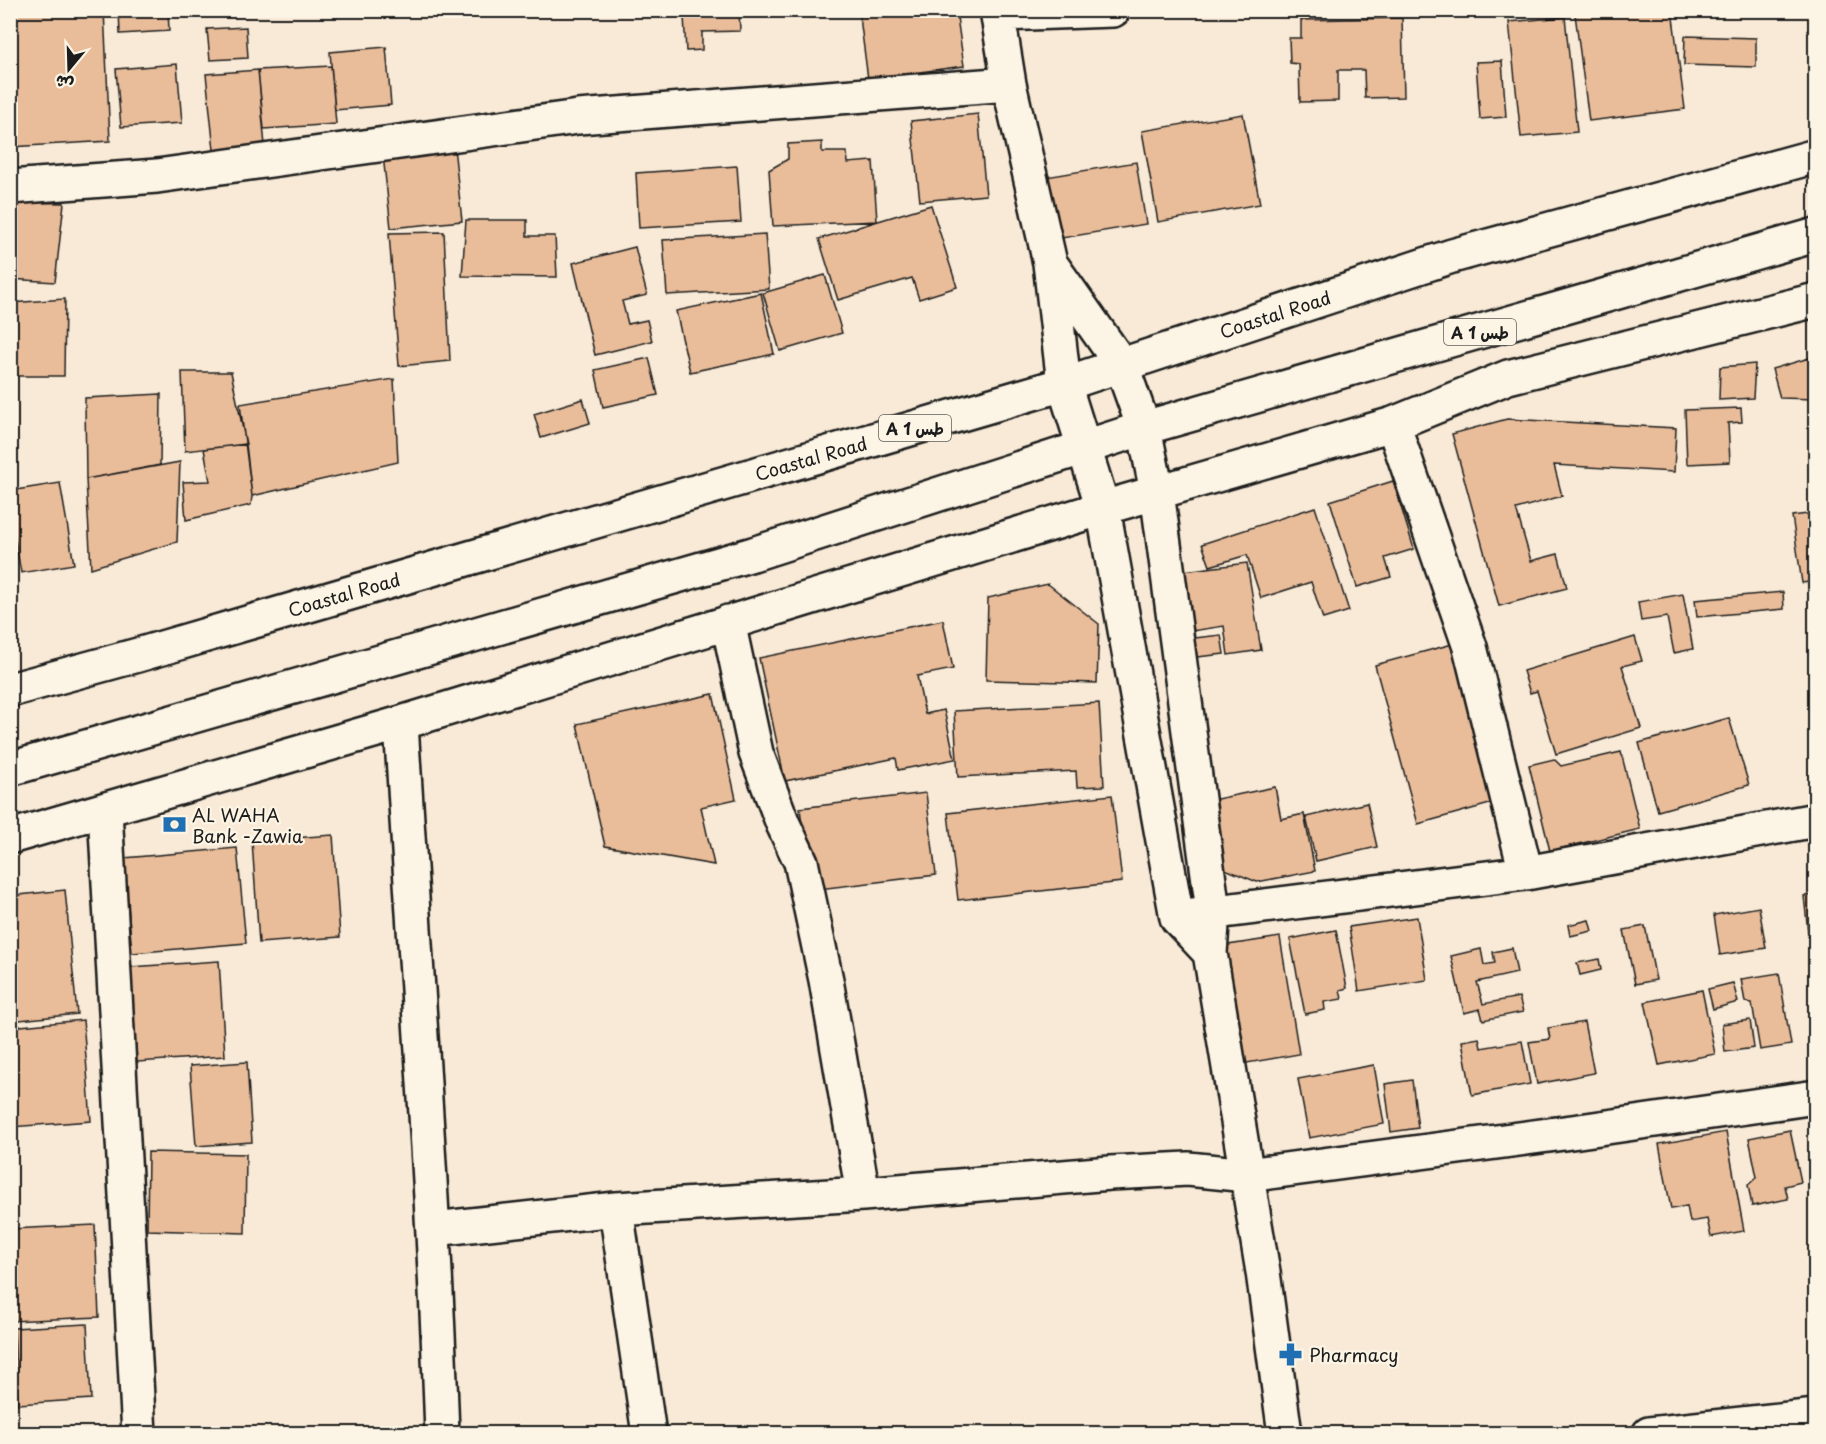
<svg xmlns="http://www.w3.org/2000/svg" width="1826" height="1444" font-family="'Playpen Sans','Playpen Sans Arabic',sans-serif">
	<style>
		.building { fill: #eabd9a; stroke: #1c1c1c; stroke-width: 1.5 }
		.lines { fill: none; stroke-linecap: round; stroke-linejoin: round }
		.minor-casing { stroke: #1c1c1c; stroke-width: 38 }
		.highway-casing { stroke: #1c1c1c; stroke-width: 38 }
		.minor { stroke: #fcf5e5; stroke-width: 33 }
		.highway { stroke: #fcf5e5; stroke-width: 33 }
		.labels { text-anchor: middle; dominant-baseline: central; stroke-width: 4.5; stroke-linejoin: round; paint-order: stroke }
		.shield { fill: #fcf5e5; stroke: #5f5d58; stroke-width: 1.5 }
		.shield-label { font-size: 16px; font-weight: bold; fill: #1c1c1c }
		.street-label { font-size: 18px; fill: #1c1c1c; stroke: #fcf5e5 }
		.poi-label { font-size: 18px; fill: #1c1c1c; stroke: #fcf5e5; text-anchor: start }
	</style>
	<rect width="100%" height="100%" fill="#f8ead6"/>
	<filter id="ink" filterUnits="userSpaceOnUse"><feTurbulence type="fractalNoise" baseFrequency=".0167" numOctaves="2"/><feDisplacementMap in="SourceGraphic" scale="12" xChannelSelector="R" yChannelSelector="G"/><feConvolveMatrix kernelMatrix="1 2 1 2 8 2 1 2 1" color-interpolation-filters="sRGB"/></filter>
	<g filter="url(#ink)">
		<path class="building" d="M 10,10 L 104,10 L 110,141 L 10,147 Z
			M 119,10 L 168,10 L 169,31 L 120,34 Z
			M 668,10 L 739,10 L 740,31 L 702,32 L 702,50 L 686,51 L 684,16 Z
			M 859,10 L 956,10 L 964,66 L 868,79 Z
			M 1603,10 L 1672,10 L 1685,109 L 1589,121 L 1575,14 Z
			M 1565,17 L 1577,132 L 1521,137 L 1509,22 Z
			M 1402,18 L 1404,97 L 1365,98 L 1364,70 L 1338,70 L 1338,101 L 1300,102 L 1299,64 L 1290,63 L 1289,38 L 1301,38 L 1301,20 Z
			M 246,27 L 248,58 L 210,60 L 207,29 Z
			M 1685,36 L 1756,38 L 1756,67 L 1684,65 Z
			M 386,47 L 391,105 L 335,110 L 330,52 Z
			M 1502,61 L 1506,117 L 1480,119 L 1476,62 Z
			M 177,64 L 182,123 L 121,127 L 116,69 Z
			M 331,66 L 336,124 L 264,129 L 258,70 Z
			M 258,70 L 265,146 L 214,150 L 206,74 Z
			M 978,114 L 986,195 L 920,201 L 911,121 Z
			M 1243,114 L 1260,204 L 1158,222 L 1142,131 Z
			M 822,142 L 822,152 L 847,152 L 848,163 L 873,161 L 877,221 L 773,226 L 769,170 L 788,159 L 788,144 Z
			M 454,147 L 462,221 L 391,228 L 383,155 Z
			M 1136,162 L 1146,224 L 1056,239 L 1046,177 Z
			M 737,166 L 741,222 L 639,228 L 636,173 Z
			M 10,202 L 64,203 L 55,282 L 10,279 Z
			M 931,205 L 957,287 L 919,299 L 912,278 L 838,300 L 819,239 Z
			M 466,220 L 527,220 L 527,236 L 555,236 L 557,277 L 462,276 Z
			M 444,232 L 450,361 L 399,366 L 389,233 Z
			M 765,234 L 769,289 L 667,295 L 663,240 Z
			M 635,247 L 647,295 L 622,301 L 628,324 L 647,320 L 652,341 L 595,355 L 573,263 Z
			M 825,275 L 842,333 L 780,351 L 763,293 Z
			M 761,293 L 774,354 L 690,372 L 676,311 Z
			M 65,299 L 64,376 L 10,376 L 10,303 Z
			M 1816,356 L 1816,399 L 1780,398 L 1772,369 Z
			M 649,358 L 658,395 L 603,407 L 595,370 Z
			M 1755,364 L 1753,398 L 1719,400 L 1720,367 Z
			M 182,372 L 231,372 L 246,444 L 185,451 Z
			M 394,379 L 398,462 L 252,496 L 240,404 Z
			M 161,394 L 160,465 L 86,479 L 85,398 Z
			M 583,399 L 590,423 L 541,438 L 534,414 Z
			M 1741,408 L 1742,422 L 1728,423 L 1730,462 L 1687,464 L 1685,410 Z
			M 1507,419 L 1676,428 L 1674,472 L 1554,465 L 1562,496 L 1516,509 L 1531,561 L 1558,554 L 1567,588 L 1499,606 L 1452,434 Z
			M 246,444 L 252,496 L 251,505 L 186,520 L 183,482 L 210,481 L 204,449 Z
			M 180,462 L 177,542 L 91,568 L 86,479 Z
			M 1393,481 L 1414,549 L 1385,558 L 1391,577 L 1357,587 L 1330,501 Z
			M 60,483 L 74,564 L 21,573 L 10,511 L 10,491 Z
			M 1315,507 L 1349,611 L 1323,619 L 1311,582 L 1261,598 L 1247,555 L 1210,566 L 1202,544 Z
			M 1816,513 L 1816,581 L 1802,583 L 1792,516 Z
			M 10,557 L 16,579 L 10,580 Z
			M 1247,563 L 1261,650 L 1228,655 L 1224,626 L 1192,631 L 1184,571 Z
			M 1048,584 L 1099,624 L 1097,683 L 986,680 L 988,598 Z
			M 1783,592 L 1784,609 L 1697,617 L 1695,600 Z
			M 1683,594 L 1693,649 L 1674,653 L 1667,617 L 1641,621 L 1638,602 Z
			M 943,620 L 953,669 L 917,676 L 925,714 L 944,710 L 955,759 L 898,770 L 896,758 L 785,781 L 759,658 Z
			M 1221,635 L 1224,654 L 1188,658 L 1186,639 Z
			M 1635,637 L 1642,661 L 1622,666 L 1641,728 L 1556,754 L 1537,691 L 1530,693 L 1523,671 Z
			M 1460,642 L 1504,800 L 1418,824 L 1375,665 Z
			M 713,694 L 736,799 L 701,807 L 714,865 L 605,846 L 577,724 Z
			M 1099,703 L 1104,786 L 1077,787 L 1076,771 L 958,777 L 954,711 Z
			M 1729,718 L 1749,785 L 1658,811 L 1639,743 Z
			M 1621,752 L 1640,829 L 1550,851 L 1529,765 L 1554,759 L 1561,766 Z
			M 1275,787 L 1281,819 L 1304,814 L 1315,871 L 1257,882 L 1220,867 L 1207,801 Z
			M 926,793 L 936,875 L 810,890 L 800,808 Z
			M 1112,795 L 1122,882 L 958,900 L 948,813 Z
			M 1367,803 L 1377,847 L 1316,861 L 1306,817 Z
			M 333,835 L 340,937 L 259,943 L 252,841 Z
			M 237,848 L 246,943 L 132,953 L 124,858 Z
			M 65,890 L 77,1014 L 10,1021 L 10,896 Z
			M 1816,895 L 1816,931 L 1808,932 L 1804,896 Z
			M 1759,907 L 1766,948 L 1720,955 L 1714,915 Z
			M 1417,917 L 1427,980 L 1359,991 L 1349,927 Z
			M 1589,920 L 1592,931 L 1570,936 L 1568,925 Z
			M 1645,926 L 1656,980 L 1635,984 L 1624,930 Z
			M 1336,930 L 1347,988 L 1340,990 L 1342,999 L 1324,1002 L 1325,1010 L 1305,1014 L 1290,939 Z
			M 1280,937 L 1299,1054 L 1241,1064 L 1222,946 Z
			M 1512,948 L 1517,973 L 1477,982 L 1483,1004 L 1519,997 L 1523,1012 L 1483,1020 L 1480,1009 L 1464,1013 L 1451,956 L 1481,949 L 1484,965 L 1495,963 L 1493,952 Z
			M 1599,959 L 1601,970 L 1580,975 L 1577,963 Z
			M 219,961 L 225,1056 L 137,1062 L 130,967 Z
			M 1779,973 L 1791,1045 L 1760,1050 L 1752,1003 L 1745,1002 L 1741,979 Z
			M 1816,976 L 1816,1011 L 1811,977 Z
			M 1733,983 L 1738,1002 L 1713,1009 L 1708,989 Z
			M 1702,990 L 1715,1054 L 1659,1065 L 1645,1002 Z
			M 83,1020 L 91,1121 L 10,1127 L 10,1027 Z
			M 1750,1020 L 1754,1048 L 1725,1052 L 1722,1024 Z
			M 1584,1022 L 1594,1073 L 1537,1084 L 1529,1042 L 1550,1039 L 1548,1028 Z
			M 1479,1038 L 1481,1048 L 1522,1041 L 1530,1084 L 1472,1095 L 1462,1041 Z
			M 247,1062 L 252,1142 L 196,1146 L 190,1066 Z
			M 1374,1065 L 1384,1124 L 1309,1138 L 1298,1079 Z
			M 1412,1080 L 1418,1128 L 1391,1132 L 1385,1084 Z
			M 1790,1130 L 1801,1182 L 1785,1186 L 1788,1199 L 1752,1206 L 1748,1185 L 1757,1177 L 1749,1138 Z
			M 1726,1132 L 1744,1231 L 1711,1237 L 1707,1219 L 1690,1222 L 1687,1206 L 1671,1209 L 1659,1144 Z
			M 148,1152 L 246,1154 L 245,1233 L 147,1230 Z
			M 95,1225 L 99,1317 L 10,1321 L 10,1229 Z
			M 87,1324 L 91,1399 L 18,1404 L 14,1328 Z"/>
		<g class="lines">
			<defs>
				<path id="minor" d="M 997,10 L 1009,84 L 1050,263 L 1064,384 L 1103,508 L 1177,918 L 1210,953
					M 998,14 L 1113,10
					M 10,187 L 157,176 L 578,117 L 1009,84
					M 1050,263 L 1121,364 L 1144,428 L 1157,492 L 1213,911 L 1210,953 L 1263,1272 L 1285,1434
					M 1393,424 L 1470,647 L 1526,873
					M 728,622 L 756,753 L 783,824 L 801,862 L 826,980 L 863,1194
					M 401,723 C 415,960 434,1196 442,1434
					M 105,810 L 139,1434
					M 10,837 L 401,723 L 1103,508 L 1393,424 L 1508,377 L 1816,300
					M 1192,915 L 1526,873 L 1816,820
					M 616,1209 L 649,1434
					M 434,1229 L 616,1209 L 863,1194 L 1110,1173 L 1188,1169 L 1247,1175 L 1579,1131 L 1816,1097
					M 1649,1434 L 1816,1416"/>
				<path id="highway" d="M 10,690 L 138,655 L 1064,384 L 1452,256 L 1816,156
					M 10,769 L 753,554 L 1144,428 L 1816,235"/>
			</defs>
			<use href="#minor" class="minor-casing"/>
			<use href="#highway" class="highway-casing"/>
			<use href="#minor" class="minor"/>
			<use href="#highway" class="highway"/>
		</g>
	</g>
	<defs>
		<symbol id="bank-bare" viewBox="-9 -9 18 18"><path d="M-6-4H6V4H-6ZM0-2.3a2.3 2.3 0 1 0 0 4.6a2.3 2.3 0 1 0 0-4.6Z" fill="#1f6fb2" stroke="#fcf5e5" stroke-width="2.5" paint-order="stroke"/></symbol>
		<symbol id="pharmacy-bare" viewBox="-9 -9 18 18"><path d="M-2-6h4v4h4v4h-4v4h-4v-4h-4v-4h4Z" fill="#1f6fb2" stroke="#fcf5e5" stroke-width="2.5" paint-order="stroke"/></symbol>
	</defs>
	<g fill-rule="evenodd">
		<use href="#bank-bare" x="158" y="808" width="33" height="33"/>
		<use href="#pharmacy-bare" x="1274" y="1338" width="33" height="33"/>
	</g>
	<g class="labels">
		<g class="shield">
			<rect x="1444" y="319" width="72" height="26" rx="4.5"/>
			<rect x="879" y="415" width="72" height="26" rx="4.5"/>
		</g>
		<g class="shield-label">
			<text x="1480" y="332">A 1 طس</text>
			<text x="915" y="428">A 1 طس</text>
		</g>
		<g class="street-label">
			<text transform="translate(1275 314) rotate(-18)">Coastal Road</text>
			<text transform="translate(811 458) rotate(-16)">Coastal Road</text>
			<text transform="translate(344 594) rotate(-16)">Coastal Road</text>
		</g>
		<g class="poi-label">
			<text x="192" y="814">AL WAHA<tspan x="192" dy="21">Bank -Zawia</tspan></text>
			<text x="1309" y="1354">Pharmacy</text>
		</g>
	</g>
	<rect width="1826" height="1444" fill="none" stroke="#fcf5e5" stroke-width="36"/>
	<rect x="18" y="18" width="1790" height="1408" fill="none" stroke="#1c1c1c" stroke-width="2" filter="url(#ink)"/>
	<g transform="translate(69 69) rotate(199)" stroke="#fcf5e5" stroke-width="4.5" paint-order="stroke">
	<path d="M0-4.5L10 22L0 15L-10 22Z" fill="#1c1c1c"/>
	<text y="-9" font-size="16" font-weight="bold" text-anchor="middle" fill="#1c1c1c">ش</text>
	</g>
</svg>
